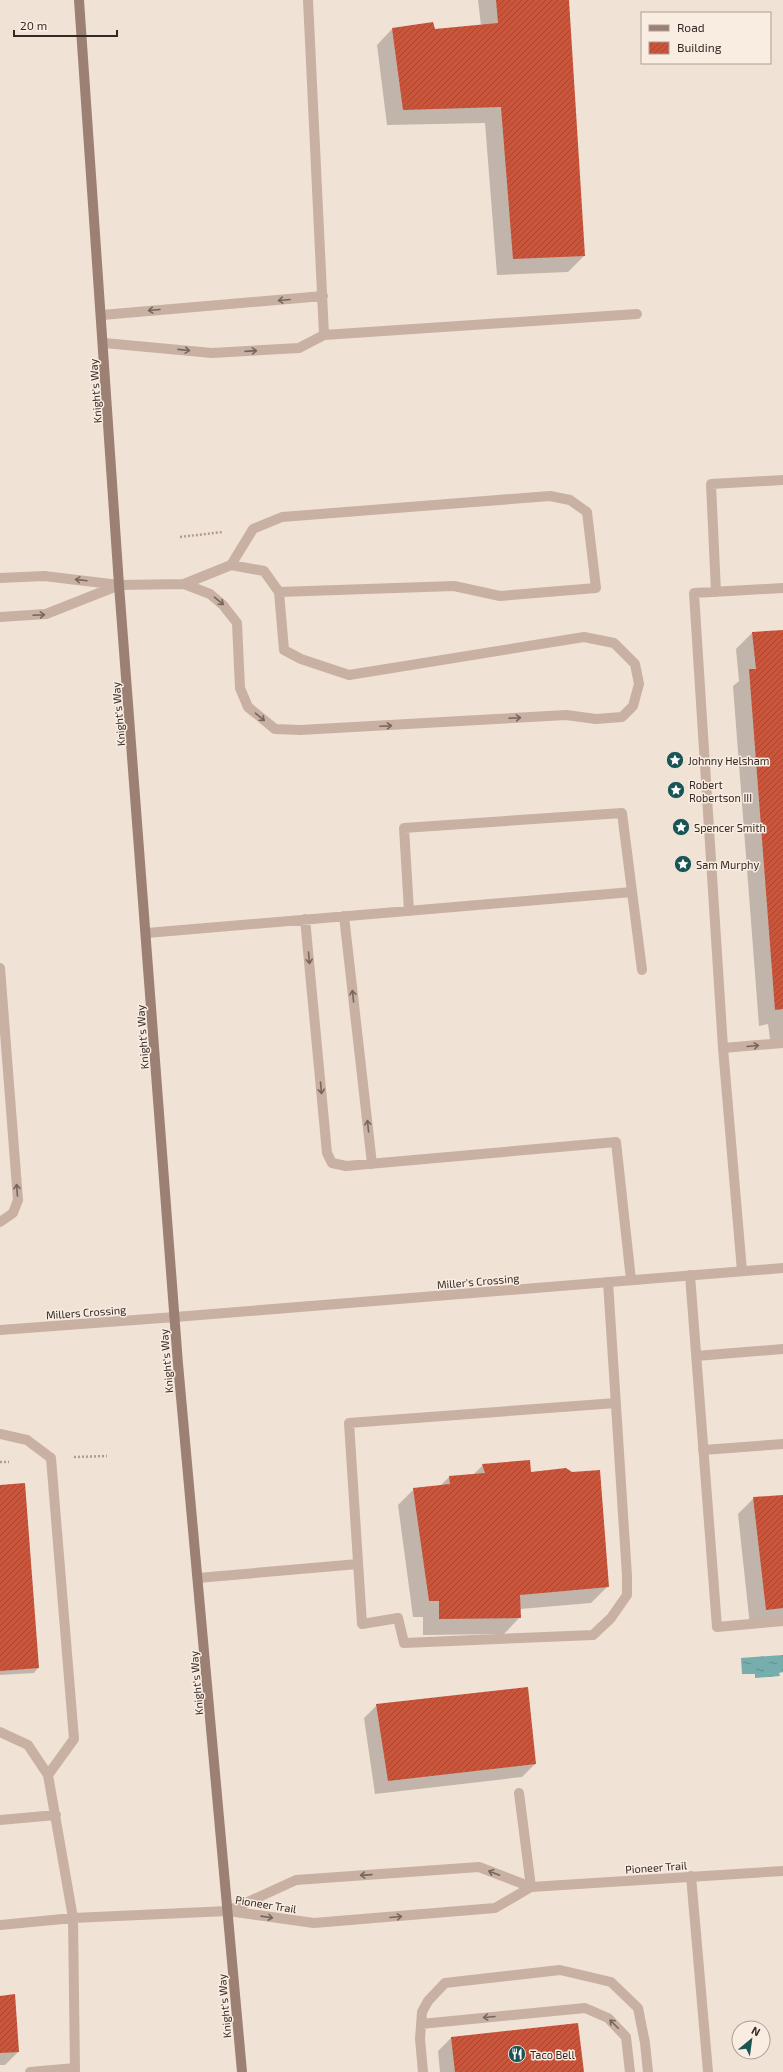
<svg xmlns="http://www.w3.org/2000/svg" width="783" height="2072" font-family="'Exo 2',sans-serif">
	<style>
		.water { fill: url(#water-ripples) }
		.shadow { fill: #0003 }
		.building { fill: url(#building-hatch) }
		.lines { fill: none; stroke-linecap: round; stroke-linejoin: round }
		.path { stroke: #b49b8d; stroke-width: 2.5; stroke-dasharray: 2 2; stroke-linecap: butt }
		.service { stroke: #c8b1a2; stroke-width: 10 }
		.minor { stroke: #c8b1a2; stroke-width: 10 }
		.secondary { stroke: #9c8074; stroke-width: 10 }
		.oneway { stroke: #76665d }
		.labels { text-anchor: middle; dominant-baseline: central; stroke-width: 3; stroke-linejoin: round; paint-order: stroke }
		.street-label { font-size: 11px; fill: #332825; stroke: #f9ede2 }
		.poi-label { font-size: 11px; fill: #332825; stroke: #f9ede2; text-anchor: start }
	</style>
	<defs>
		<pattern id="water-ripples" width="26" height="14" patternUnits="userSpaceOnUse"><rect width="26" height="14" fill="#75aeac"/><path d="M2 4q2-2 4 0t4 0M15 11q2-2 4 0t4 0" fill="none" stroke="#618e8c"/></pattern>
		<pattern id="building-hatch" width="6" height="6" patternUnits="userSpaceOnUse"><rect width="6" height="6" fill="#c7563d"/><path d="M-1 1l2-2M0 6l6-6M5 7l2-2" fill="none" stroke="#a24733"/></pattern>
	</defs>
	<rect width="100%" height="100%" fill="#f1e2d6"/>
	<path class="water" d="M 783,1655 L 783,1672 L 779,1673 L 780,1676 L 755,1678 L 755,1674 L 742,1674 L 741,1658 Z"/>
	<path class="shadow" d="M 478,0 L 568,0 L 584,256 L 568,272 L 497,275 L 485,123 L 387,125 L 377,45 L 393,28 L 434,30 L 481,26 Z
		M 783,631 L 783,1046 L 771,1047 L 768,1024 L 759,1026 L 733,686 L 739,681 L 736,649 L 752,633 Z
		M 483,1465 L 530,1473 L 608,1586 L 591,1603 L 520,1609 L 520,1617 L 504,1634 L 423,1635 L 423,1617 L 413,1617 L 398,1505 L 414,1489 L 440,1486 L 449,1477 L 473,1475 Z
		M 0,1486 L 38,1668 L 34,1673 L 0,1675 Z
		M 783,1496 L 783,1622 L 750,1626 L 738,1514 L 754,1498 Z
		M 377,1705 L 535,1764 L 522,1777 L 375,1794 L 364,1718 Z
		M 0,1997 L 18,2052 L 5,2065 L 0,2065 Z
		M 577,2025 L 583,2072 L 440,2072 L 438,2051 L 451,2038 Z"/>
	<path class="building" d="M 496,0 L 569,0 L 585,256 L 513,259 L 501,107 L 403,110 L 392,28 L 433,22 L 435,29 L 498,23 Z
		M 783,630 L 783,1009 L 775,1010 L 749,669 L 756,669 L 752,632 Z
		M 530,1460 L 531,1472 L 566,1468 L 572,1472 L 600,1470 L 609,1587 L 520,1595 L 521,1618 L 439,1619 L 439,1601 L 429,1601 L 413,1488 L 450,1484 L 449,1476 L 485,1473 L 482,1464 Z
		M 25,1483 L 39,1668 L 0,1671 L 0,1485 Z
		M 783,1495 L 783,1608 L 766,1610 L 753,1497 Z
		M 528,1687 L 536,1764 L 388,1781 L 376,1704 Z
		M 15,1994 L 19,2052 L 0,2053 L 0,1996 Z
		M 578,2023 L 584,2072 L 455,2072 L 451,2037 Z"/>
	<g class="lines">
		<path class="path" d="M 180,537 L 223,532
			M 74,1457 L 107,1456
			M 0,1462 L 9,1462"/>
		<path class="service" d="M 308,0 L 324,335
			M 102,315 L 323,296
			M 104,343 L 212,353 L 299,348 L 324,335 L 637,314
			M 231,565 L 253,529 L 282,517 L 550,496 L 570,500 L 587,512 L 596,588 L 500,596 L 454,586 L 279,592
			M 0,578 L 44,576 L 119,585 L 184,584 L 231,565 L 264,571 L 279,592 L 284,650 L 301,659 L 349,675 L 584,637 L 614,643 L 635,664 L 639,684 L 633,706 L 622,717 L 596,719 L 566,715 L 300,730 L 275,729 L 248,707 L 240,688 L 237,623 L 223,605 L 210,594 L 184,584
			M 716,592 L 711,484 L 783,480
			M 0,617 L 46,614 L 117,586
			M 409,911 L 404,828 L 622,813 L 642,970
			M 344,916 L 372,1164
			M 305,919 L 327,1153 L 332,1163 L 346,1166 L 616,1142 L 631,1280
			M 147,933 L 632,892
			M 0,968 L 18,1200 L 13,1213 L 0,1222
			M 723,1048 L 783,1043
			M 742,1271 L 723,1048 L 694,593 L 783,588
			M 690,1275 L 717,1627 L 783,1621
			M 608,1282 L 627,1576 L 627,1595 L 611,1618 L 593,1635 L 404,1643 L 398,1618 L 362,1624 L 349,1423 L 616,1403
			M 696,1356 L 783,1349
			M 0,1434 L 27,1440 L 51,1458 L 74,1739 L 48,1775
			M 703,1450 L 783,1444
			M 198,1578 L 358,1564
			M 0,1732 L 28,1745 L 48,1775 L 73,1918 L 75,2072
			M 519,1793 L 531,1887
			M 0,1820 L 56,1815
			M 691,1876 L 708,2072
			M 0,1925 L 73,1918 L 228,1911
			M 421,2024 L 585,2008 L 608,2018 L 626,2037 L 630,2072
			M 30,2072 L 75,2068
			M 423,2072 L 420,2039 L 422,2012 L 428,2001 L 445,1983 L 560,1970 L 611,1982 L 638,2008 L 645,2043 L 648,2072"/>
		<path class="minor" d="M 0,1330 L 175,1317 L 783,1268
			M 228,1911 L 296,1880 L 479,1867 L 531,1887 L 783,1871
			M 228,1911 L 314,1923 L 495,1908 L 531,1887"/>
		<path class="secondary" d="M 79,0 L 119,585 L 178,1364 L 242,2072"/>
	</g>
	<defs><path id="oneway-shaft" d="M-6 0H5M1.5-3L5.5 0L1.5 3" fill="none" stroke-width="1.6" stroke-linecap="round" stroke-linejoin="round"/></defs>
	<g class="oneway">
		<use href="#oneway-shaft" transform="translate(284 300) rotate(175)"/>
		<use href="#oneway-shaft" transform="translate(154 310) rotate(175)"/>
		<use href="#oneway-shaft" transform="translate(184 350) rotate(6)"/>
		<use href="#oneway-shaft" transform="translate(251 351) rotate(-4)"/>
		<use href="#oneway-shaft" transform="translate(81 580) rotate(-173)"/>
		<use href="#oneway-shaft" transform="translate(219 601) rotate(39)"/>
		<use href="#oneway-shaft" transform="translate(39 615) rotate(-3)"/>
		<use href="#oneway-shaft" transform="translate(260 717) rotate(40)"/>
		<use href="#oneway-shaft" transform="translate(515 718) rotate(-3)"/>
		<use href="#oneway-shaft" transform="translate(386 726) rotate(-3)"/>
		<use href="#oneway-shaft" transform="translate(309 958) rotate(85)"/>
		<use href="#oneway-shaft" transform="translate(353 996) rotate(-96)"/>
		<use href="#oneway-shaft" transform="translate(753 1046) rotate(-5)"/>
		<use href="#oneway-shaft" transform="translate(321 1088) rotate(85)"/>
		<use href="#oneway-shaft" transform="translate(368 1126) rotate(-96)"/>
		<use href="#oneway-shaft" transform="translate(17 1190) rotate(-94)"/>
		<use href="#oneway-shaft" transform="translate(494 1873) rotate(-159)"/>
		<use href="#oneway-shaft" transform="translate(366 1875) rotate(176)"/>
		<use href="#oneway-shaft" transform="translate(267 1917) rotate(8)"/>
		<use href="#oneway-shaft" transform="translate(396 1917) rotate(-5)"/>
		<use href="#oneway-shaft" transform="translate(489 2017) rotate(175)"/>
		<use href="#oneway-shaft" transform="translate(614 2024) rotate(-135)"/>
	</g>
	<defs>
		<symbol id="sight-disc" viewBox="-11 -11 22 22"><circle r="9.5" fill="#1a5455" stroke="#f9ede2"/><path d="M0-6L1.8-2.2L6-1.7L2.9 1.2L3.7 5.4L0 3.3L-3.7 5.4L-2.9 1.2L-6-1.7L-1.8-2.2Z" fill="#fff"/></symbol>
		<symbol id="restaurant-disc" viewBox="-11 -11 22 22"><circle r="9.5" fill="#1a5455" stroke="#f9ede2"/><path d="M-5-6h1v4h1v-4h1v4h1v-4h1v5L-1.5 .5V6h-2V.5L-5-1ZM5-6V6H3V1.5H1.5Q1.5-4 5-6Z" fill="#fff"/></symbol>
	</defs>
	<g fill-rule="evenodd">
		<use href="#sight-disc" x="665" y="750" width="20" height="20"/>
		<use href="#sight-disc" x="666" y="780" width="20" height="20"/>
		<use href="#sight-disc" x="671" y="817" width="20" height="20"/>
		<use href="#sight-disc" x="673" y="854" width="20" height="20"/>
		<use href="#restaurant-disc" x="507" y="2044" width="20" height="20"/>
	</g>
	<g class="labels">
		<g class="street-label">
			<text transform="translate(95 391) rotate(-94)">Knight's Way</text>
			<text transform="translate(118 714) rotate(-95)">Knight's Way</text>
			<text transform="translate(142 1037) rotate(-94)">Knight's Way</text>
			<text transform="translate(478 1281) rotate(-5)">Miller's Crossing</text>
			<text transform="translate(86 1312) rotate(-4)">Millers Crossing</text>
			<text transform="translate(166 1361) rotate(-95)">Knight's Way</text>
			<text transform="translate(196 1683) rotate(-95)">Knight's Way</text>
			<text transform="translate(656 1867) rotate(-4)">Pioneer Trail</text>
			<text transform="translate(266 1904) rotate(9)">Pioneer Trail</text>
			<text transform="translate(224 2006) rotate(-95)">Knight's Way</text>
		</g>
		<g class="poi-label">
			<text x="688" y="760">Johnny Helsham</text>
			<text x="689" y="784">Robert<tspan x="689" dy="13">Robertson III</tspan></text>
			<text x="694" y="827">Spencer Smith</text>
			<text x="696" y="864">Sam Murphy</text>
			<text x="530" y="2054">Taco Bell</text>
		</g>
	</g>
	<rect x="641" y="12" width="130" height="52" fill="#f9ede2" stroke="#aa9e96"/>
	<rect x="649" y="25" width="20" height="6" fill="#9c8074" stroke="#aa9e96"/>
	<text x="677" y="32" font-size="12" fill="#332825">Road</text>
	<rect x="649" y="42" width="20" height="12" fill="url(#building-hatch)" stroke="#aa9e96"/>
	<text x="677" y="52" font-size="12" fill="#332825">Building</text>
	<g transform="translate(751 2040) rotate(29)"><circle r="19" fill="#f9ede2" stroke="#aa9e96"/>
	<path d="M0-3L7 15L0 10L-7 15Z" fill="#1a5455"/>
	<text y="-6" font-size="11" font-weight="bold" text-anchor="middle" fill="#332825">N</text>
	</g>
	<path d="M14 30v6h103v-6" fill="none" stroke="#332825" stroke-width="2"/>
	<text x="20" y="30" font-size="12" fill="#332825" stroke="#f9ede2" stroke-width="3" paint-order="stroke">20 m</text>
</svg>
